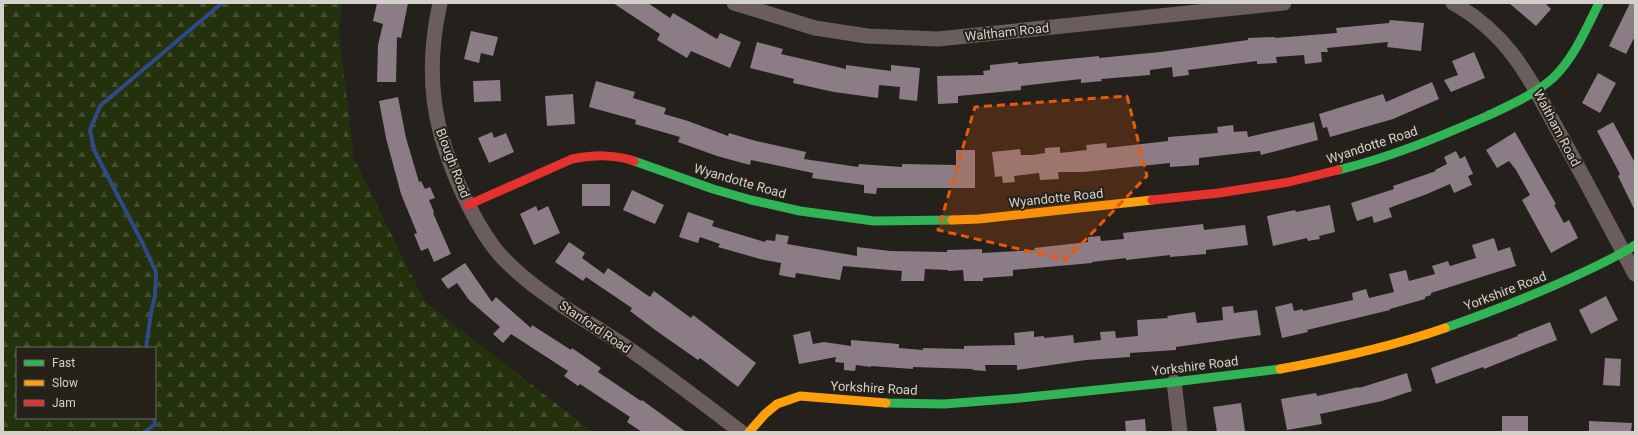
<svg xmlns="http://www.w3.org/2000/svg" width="1638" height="435" font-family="Roboto,sans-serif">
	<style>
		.forest { fill: url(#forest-firs); fill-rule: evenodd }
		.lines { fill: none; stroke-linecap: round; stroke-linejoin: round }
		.stream { stroke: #304a87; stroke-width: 4 }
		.building { fill: #8b7c85 }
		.street { stroke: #6a5d5c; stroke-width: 15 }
		.fast { stroke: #30b455; stroke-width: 9 }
		.slow { stroke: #ff9f0a; stroke-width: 9 }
		.jam { stroke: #e5322d; stroke-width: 9 }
		.marked { fill: #e8590c; fill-opacity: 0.2; stroke: #e8590c; stroke-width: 3; stroke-dasharray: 8 5; stroke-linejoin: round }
		.labels { text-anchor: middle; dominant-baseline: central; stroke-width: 4; stroke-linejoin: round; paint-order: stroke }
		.street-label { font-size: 13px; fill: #d4d1cb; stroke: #272219 }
	</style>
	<defs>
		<pattern id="forest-firs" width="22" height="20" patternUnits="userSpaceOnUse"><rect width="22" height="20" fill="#23310c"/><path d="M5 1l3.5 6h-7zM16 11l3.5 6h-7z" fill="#424e2e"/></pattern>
	</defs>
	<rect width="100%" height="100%" fill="#24211c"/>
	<path class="forest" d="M 3,3 L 342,3 L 339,32 L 354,159 L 425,302 L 593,432 L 3,432 ZM 17,348 L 155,348 L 155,418 L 17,418 Z"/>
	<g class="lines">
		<path class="stream" d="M 146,348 L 151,313 L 155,296 L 156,272 L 143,244 L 94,150 L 90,130 L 100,106 L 222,3
			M 145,432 L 155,424 L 154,418"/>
	</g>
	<path class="building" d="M 377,3 L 408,3 L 401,38 L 397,37 L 396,82 L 377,82 L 378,45 L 383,24 L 373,21 Z
		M 613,3 L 648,3 L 670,18 L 673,13 L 717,39 L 720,33 L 741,42 L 730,68 L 691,51 L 687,58 L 657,40 L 660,34 Z
		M 1509,3 L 1545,3 L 1551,9 L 1536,26 Z
		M 1630,3 L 1635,3 L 1635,36 L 1626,54 L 1609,46 Z
		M 1390,20 L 1424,23 L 1421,51 L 1387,47 L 1388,42 L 1327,48 L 1328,52 L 1321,52 L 1322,62 L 1305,64 L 1304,55 L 1276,57 L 1277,63 L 1257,64 L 1257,61 L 1188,70 L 1189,75 L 1173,77 L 1172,67 L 1150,70 L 1150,75 L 1101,79 L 1102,81 L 1081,83 L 1081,79 L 1021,86 L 1021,90 L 958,96 L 958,103 L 938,104 L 937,76 L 984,75 L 983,71 L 990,70 L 990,65 L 1018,62 L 1018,64 L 1099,56 L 1099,58 L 1160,52 L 1248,40 L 1248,38 L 1275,37 L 1275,38 L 1337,33 L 1336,28 L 1389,23 Z
		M 471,31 L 498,37 L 493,56 L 481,53 L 479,63 L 464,59 Z
		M 757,42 L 783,49 L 781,54 L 846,69 L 846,65 L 891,71 L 891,65 L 920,68 L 917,101 L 899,99 L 900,87 L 879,85 L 878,98 L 834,92 L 793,83 L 794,79 L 750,68 Z
		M 1474,52 L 1485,78 L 1451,92 L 1444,80 L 1458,75 L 1452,61 Z
		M 1598,73 L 1616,83 L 1600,113 L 1582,103 Z
		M 500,80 L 501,101 L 474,102 L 473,81 Z
		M 596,81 L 635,92 L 633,98 L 666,108 L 664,114 L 688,121 L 728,136 L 729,133 L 756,141 L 806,152 L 804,159 L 858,167 L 859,164 L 902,167 L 902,164 L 956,165 L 956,150 L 975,150 L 975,188 L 877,188 L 876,194 L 864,193 L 864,185 L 812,178 L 813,173 L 751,160 L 750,165 L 717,156 L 678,142 L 680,137 L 635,124 L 636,120 L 589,107 Z
		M 1432,82 L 1439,99 L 1393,119 L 1330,137 L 1327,127 L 1323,128 L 1319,114 L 1383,94 L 1386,102 Z
		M 573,94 L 575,124 L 547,126 L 545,96 Z
		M 398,97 L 406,138 L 419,182 L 421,181 L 425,189 L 430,187 L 435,198 L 429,200 L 434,212 L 433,213 L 451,254 L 434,262 L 428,248 L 421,251 L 414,234 L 417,233 L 401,194 L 386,138 L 379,101 Z
		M 1314,122 L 1318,140 L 1261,155 L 1260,151 L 1199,158 L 1199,165 L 1170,167 L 1170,163 L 1083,172 L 1058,172 L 1059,179 L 1040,180 L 1039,173 L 1014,176 L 1015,182 L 1003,183 L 1002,176 L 995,177 L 992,152 L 1020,149 L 1021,155 L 1032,155 L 1045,153 L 1045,148 L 1060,147 L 1060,153 L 1087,150 L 1086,145 L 1106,143 L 1107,148 L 1168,141 L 1168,137 L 1218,133 L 1217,127 L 1233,125 L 1234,132 L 1247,131 L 1248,137 Z
		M 1613,122 L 1635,163 L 1635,211 L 1618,176 L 1620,174 L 1597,131 Z
		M 492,132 L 494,138 L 506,133 L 514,152 L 489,163 L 478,138 Z
		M 1515,132 L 1556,204 L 1554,205 L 1564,223 L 1569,220 L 1578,238 L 1551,253 L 1522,200 L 1530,195 L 1516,170 L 1509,161 L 1497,168 L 1486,150 Z
		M 1456,151 L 1460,159 L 1465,156 L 1473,174 L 1468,176 L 1472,185 L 1454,193 L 1450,184 L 1427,194 L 1389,208 L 1392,217 L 1374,223 L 1372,216 L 1357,221 L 1351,203 L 1394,189 L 1393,186 L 1436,171 L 1435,170 L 1447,164 L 1444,157 Z
		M 582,184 L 610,184 L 610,206 L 582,206 Z
		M 632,190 L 664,205 L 655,224 L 623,210 Z
		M 1330,205 L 1335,232 L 1319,236 L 1320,239 L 1308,241 L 1307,238 L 1273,246 L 1267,216 L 1295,210 L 1296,212 Z
		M 536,206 L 538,211 L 548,206 L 560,233 L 534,245 L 520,214 Z
		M 688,212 L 714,221 L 712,226 L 765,242 L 766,240 L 775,241 L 776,234 L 789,236 L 787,244 L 857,256 L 857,247 L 890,251 L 947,252 L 947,250 L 982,249 L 982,253 L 1035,250 L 1034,248 L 1088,242 L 1088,237 L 1100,236 L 1101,241 L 1124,239 L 1123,233 L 1203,224 L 1204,230 L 1245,225 L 1248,245 L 1206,250 L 1206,254 L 1170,257 L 1170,255 L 1126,260 L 1126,258 L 1092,262 L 1092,263 L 1013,270 L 1013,276 L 983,278 L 983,281 L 964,281 L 963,270 L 948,271 L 948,270 L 925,269 L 924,281 L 901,281 L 902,271 L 843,266 L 840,280 L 796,273 L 795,278 L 779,275 L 781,263 L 760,259 L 718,247 L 720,244 L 700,237 L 698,243 L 679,237 Z
		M 1494,238 L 1498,251 L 1510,247 L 1516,266 L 1431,293 L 1431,295 L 1425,297 L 1425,299 L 1390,309 L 1390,310 L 1307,330 L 1308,332 L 1282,338 L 1275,307 L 1292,303 L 1294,311 L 1303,309 L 1303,311 L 1353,300 L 1352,293 L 1366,289 L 1369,298 L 1394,292 L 1389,274 L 1406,270 L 1409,281 L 1435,274 L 1432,266 L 1448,261 L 1450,266 L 1476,258 L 1472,245 Z
		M 569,242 L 585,253 L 582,258 L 604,274 L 608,268 L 650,297 L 654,291 L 691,318 L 693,315 L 756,363 L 738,387 L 700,358 L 698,360 L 658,332 L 630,311 L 632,308 L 586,277 L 583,281 L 555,262 Z
		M 465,263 L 492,302 L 496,297 L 531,328 L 532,325 L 571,350 L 572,348 L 601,368 L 598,372 L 641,401 L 642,400 L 686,432 L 642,432 L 627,422 L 630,417 L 580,384 L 578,386 L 564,376 L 568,371 L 511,334 L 503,343 L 493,334 L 500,327 L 469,300 L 457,283 L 448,289 L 441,279 Z
		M 1606,296 L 1618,320 L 1591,334 L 1579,310 Z
		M 1233,306 L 1234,313 L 1257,310 L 1261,335 L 1176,347 L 1176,350 L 1130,353 L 1130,357 L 1086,360 L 1017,370 L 1017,365 L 985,365 L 986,371 L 973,370 L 972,369 L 913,367 L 913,369 L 871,366 L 871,367 L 856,365 L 855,371 L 844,370 L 844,363 L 835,362 L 836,357 L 799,364 L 793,335 L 810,331 L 813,344 L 824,342 L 851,346 L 851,340 L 899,344 L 899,348 L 923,350 L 923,348 L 964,349 L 964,346 L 1015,345 L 1014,333 L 1034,331 L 1034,337 L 1044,336 L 1044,338 L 1073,335 L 1074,343 L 1101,340 L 1100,332 L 1115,331 L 1116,338 L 1138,336 L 1137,320 L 1168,318 L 1167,316 L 1195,312 L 1197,323 L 1223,320 L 1222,307 Z
		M 1550,322 L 1557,340 L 1484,369 L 1483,367 L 1436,384 L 1431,368 L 1518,336 L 1517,335 Z
		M 1605,358 L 1621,359 L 1620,386 L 1603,385 Z
		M 1407,373 L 1412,391 L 1382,401 L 1320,414 L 1322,424 L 1287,430 L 1281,399 L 1316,393 L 1317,396 L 1359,387 L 1359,388 Z
		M 1241,403 L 1245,431 L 1217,432 L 1213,407 Z
		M 1502,416 L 1528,416 L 1528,432 L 1502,432 Z
		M 1145,419 L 1146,432 L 1126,432 L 1125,421 Z
		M 1589,421 L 1632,423 L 1631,432 L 1589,432 Z"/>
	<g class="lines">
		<path class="street" d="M 440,3 C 424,75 433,130 464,196 C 474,217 486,240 502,257 C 536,293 581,317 622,344 C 663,372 702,402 741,432
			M 734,3 L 815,28 L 867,36 L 938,39 L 1284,3
			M 1453,3 C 1512,36 1531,82 1562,138 C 1587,183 1611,229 1635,274
			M 1174,382 L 1180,432"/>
		<path class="fast" d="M 634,161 L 713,189 L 751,200 L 800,211 L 874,221 L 952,220
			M 1338,170 C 1389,158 1439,137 1487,116 C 1510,105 1534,95 1553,78 C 1574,58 1586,29 1599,3
			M 1445,328 C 1493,311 1540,293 1586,271 C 1603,263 1620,255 1635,245
			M 886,403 L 944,404 L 1020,398 L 1174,382 L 1280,369"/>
		<path class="slow" d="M 952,220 L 979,219 L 1152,200
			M 1280,369 C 1335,359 1391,347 1445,328
			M 749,432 L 765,414 L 777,404 L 800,396 L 886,403"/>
		<path class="jam" d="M 1152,200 L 1219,193 L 1289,182 L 1338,170
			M 468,205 L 572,159 C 594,155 613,154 634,161"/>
	</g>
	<path class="marked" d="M 1127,96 L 1147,176 L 1066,260 L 938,230 L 975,107 Z"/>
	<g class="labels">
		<g class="street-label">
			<text transform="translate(1007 32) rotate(-6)">Waltham Road</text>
			<text transform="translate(1557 128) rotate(62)">Waltham Road</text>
			<text transform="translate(1372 145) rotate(-18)">Wyandotte Road</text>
			<text transform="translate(453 163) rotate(69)">Blough Road</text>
			<text transform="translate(740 181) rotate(16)">Wyandotte Road</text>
			<text transform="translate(1056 198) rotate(-6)">Wyandotte Road</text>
			<text transform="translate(1505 291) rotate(-21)">Yorkshire Road</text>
			<text transform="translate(595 327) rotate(34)">Stanford Road</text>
			<text transform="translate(1195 366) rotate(-7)">Yorkshire Road</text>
			<text transform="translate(874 388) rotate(3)">Yorkshire Road</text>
		</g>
	</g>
	<rect width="1638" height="435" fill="none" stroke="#d4d1cb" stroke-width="8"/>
	<rect x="16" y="347" width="140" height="72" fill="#272219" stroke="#6c6860"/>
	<rect x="24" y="360" width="20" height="6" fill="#30b455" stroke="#6c6860"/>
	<text x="52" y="367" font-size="12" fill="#d4d1cb">Fast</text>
	<rect x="24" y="380" width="20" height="6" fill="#ff9f0a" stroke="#6c6860"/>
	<text x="52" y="387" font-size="12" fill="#d4d1cb">Slow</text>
	<rect x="24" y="400" width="20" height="6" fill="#e5322d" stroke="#6c6860"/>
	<text x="52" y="407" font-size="12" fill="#d4d1cb">Jam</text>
</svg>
